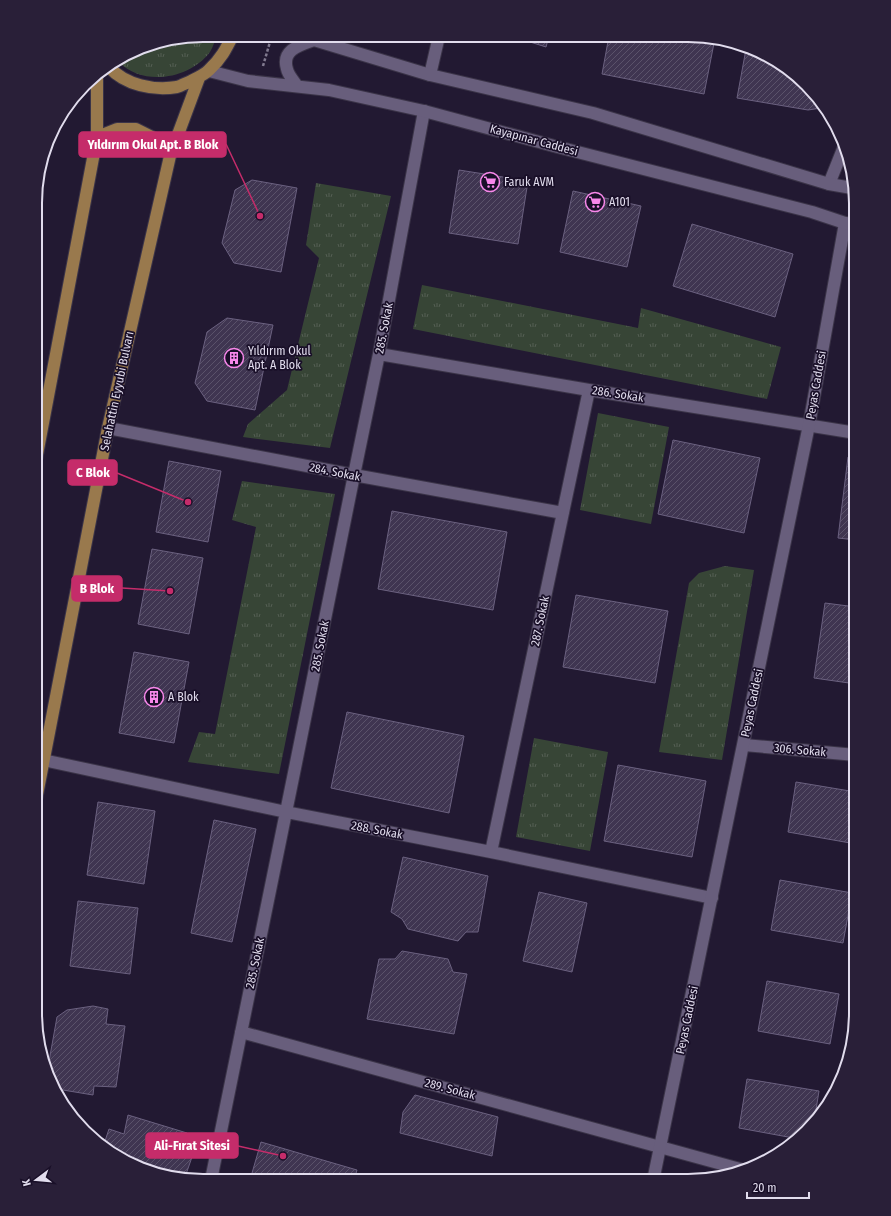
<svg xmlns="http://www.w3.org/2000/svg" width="891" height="1216" font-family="'Fira Sans Condensed',sans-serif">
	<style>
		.grass { fill: url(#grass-tufts) }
		.building { fill: url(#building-hatch); stroke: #6b6180 }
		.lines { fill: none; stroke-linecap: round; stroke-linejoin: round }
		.minor-casing { stroke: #3b3448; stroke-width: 14 }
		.tertiary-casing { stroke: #3b3448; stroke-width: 14 }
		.secondary-casing { stroke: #3b3448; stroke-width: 14 }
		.primary-casing { stroke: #3b3448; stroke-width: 14 }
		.path { stroke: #817a8f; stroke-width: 2.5; stroke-dasharray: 3 2; stroke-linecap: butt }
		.minor { stroke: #685e7c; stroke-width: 12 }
		.tertiary { stroke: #685e7c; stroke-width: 12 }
		.secondary { stroke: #685e7c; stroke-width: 12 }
		.primary { stroke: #99794d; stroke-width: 12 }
		.labels { text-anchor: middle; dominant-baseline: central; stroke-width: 3.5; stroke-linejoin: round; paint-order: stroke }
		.street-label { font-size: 12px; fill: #e1dced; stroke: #190f28 }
		.poi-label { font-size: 12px; fill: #e1dced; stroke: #190f28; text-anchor: start }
		.rim { fill: none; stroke: #e1dced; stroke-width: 2 }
		.leader { fill: none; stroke: #c52c6a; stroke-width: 1.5 }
		.callout-dot { fill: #c52c6a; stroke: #190f28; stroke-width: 1.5 }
		.callout { fill: #c52c6a; stroke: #c52c6a; stroke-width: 1.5 }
		.callout-label { font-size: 13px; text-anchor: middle; font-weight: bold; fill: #fff }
	</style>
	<defs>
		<pattern id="grass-tufts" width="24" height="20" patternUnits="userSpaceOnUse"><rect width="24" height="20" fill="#374536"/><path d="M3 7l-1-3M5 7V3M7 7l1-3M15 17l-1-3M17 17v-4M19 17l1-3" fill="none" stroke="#545f53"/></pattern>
		<pattern id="building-hatch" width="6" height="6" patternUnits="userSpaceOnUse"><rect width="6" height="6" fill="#3f3551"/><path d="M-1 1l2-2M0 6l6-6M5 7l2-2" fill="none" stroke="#5a526a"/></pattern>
	</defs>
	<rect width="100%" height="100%" fill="#221932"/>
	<path class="grass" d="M 203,35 L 218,35 C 215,40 213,47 210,52 C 190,79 143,87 119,62 L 149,44 Z
		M 316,183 L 391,196 L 330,448 L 243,437 L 248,424 L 287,390 L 319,258 L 306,245 Z
		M 422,285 L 638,328 L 641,308 L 781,347 L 767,399 L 413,329 Z
		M 598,413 L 669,427 L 651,524 L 580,510 Z
		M 242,481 L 335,494 L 279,774 L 188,762 L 199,732 L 215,734 L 256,527 L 232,520 Z
		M 725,566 L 754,570 L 722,760 L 659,752 L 689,583 L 699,573 Z
		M 534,738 L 608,752 L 590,851 L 516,837 Z"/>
	<path class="building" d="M 511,36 L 549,36 L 546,47 Z
		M 609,36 L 710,36 L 715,38 L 704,94 L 602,74 Z
		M 746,49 L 756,50 L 780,64 L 779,65 L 783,66 L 790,70 L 821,108 L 808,110 L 737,98 Z
		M 459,170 L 528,181 L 518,244 L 449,233 Z
		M 252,180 L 297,188 L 281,272 L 234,263 L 222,243 L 235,190 Z
		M 573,191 L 641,206 L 627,267 L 560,252 Z
		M 692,224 L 793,254 L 775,317 L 673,286 Z
		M 227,318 L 273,325 L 255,410 L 207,401 L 195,383 L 207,332 Z
		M 673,440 L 760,458 L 744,533 L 658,514 Z
		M 848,457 L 856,458 L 856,540 L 838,538 Z
		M 169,461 L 221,471 L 208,542 L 156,532 Z
		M 392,511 L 507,532 L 493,610 L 378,589 Z
		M 152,549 L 203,558 L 189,634 L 138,624 Z
		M 576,595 L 668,611 L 655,683 L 563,667 Z
		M 825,603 L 856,607 L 856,684 L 814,678 Z
		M 134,652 L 189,662 L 174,743 L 119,733 Z
		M 347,712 L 464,736 L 449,813 L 331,788 Z
		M 618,765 L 706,781 L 692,857 L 604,841 Z
		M 796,782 L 856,792 L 856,844 L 788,832 Z
		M 98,802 L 155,811 L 144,884 L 87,875 Z
		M 214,820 L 256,829 L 232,942 L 191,933 Z
		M 403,857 L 488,876 L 478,932 L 466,932 L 458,941 L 408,929 L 402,919 L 391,912 Z
		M 780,880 L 852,893 L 843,943 L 771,930 Z
		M 539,892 L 587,903 L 572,972 L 523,961 Z
		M 78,901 L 138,908 L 130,974 L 70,966 Z
		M 402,951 L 448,959 L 453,972 L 467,974 L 454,1034 L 367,1019 L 379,959 L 395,959 Z
		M 767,981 L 839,994 L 830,1044 L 758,1031 Z
		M 93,1006 L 108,1009 L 106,1024 L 125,1026 L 116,1087 L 94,1086 L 93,1095 L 63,1090 L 54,1086 L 51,1082 L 48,1067 L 57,1017 L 67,1010 Z
		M 747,1079 L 819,1091 L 814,1122 L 799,1139 L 739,1128 Z
		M 415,1095 L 498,1117 L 492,1156 L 400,1133 L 403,1112 Z
		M 128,1115 L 187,1133 L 182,1155 L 192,1157 L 184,1180 L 110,1152 L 104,1148 L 104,1144 L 109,1129 L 124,1134 Z
		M 261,1142 L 357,1170 L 354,1180 L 250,1180 Z"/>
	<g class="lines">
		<defs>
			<path id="minor" d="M 430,75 L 439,36
				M 829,184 L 843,149
				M 379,354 L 589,390 L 856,433
				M 108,428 L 354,475 L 563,513
				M 744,745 L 856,755
				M 43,760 L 286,812 L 491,852 L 712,898
				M 491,852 L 589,390
				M 241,1032 L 740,1169
				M 211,1180 L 296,763 L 354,475 L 379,354 L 424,111"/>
			<path id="tertiary" d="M 653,1181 L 809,425 L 845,223"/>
			<path id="secondary" d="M 307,35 L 314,40 L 430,75 L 593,113 L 829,184 L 852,188
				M 209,71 L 248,81 L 329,90 L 424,111 L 554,146 L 812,212 L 845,223 L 856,224
				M 297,86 C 294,81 288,75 287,69 C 281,50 300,45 314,40"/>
			<path id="primary" d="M 109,67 C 125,85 154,91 177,87 C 181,86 186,83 191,81 C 197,78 204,75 209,70 C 221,59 226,49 233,35
				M 97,137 L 117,129 L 136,129 L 156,139 L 170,156
				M 36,460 L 97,137 L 97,74
				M 35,805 L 108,428 L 170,156 L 199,78"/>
		</defs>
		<use href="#minor" class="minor-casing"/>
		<use href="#tertiary" class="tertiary-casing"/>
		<use href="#secondary" class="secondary-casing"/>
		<use href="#primary" class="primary-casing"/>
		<path class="path" d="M 263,66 L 272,35"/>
		<use href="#minor" class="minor"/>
		<use href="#tertiary" class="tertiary"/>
		<use href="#secondary" class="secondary"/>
		<use href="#primary" class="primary"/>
	</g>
	<defs>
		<symbol id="supermarket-ring" viewBox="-11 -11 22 22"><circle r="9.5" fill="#190f28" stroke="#f888eb" stroke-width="1.5"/><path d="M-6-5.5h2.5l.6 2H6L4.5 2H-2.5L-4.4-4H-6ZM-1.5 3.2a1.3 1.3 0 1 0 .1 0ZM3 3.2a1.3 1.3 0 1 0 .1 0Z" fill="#f888eb"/></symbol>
		<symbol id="building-ring" viewBox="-11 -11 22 22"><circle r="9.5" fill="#190f28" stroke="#f888eb" stroke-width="1.5"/><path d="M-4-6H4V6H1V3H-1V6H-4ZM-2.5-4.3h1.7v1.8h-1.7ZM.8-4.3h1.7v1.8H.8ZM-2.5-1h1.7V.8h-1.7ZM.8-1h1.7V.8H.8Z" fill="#f888eb"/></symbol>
	</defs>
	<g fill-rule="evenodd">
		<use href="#supermarket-ring" x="479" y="171" width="22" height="22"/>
		<use href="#supermarket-ring" x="584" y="191" width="22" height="22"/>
		<use href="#building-ring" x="223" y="347" width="22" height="22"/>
		<use href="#building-ring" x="143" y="686" width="22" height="22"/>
	</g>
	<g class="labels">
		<g class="street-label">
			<text transform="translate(534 140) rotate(15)">Kayapınar Caddesi</text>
			<text transform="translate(384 328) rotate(-79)">285. Sokak</text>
			<text transform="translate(816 385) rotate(-80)">Peyas Caddesi</text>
			<text transform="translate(117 391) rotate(-78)">Selahattin Eyyubi Bulvarı</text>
			<text transform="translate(618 394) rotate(9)">286. Sokak</text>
			<text transform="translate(335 472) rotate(11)">284. Sokak</text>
			<text transform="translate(540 621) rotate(-78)">287. Sokak</text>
			<text transform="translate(320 646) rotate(-79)">285. Sokak</text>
			<text transform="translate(752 703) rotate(-78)">Peyas Caddesi</text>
			<text transform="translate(800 750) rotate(5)">306. Sokak</text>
			<text transform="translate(377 830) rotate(11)">288. Sokak</text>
			<text transform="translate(255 963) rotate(-78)">285. Sokak</text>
			<text transform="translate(687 1020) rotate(-78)">Peyas Caddesi</text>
			<text transform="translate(450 1089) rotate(15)">289. Sokak</text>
		</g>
		<g class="poi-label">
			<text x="504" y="182">Faruk AVM</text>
			<text x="609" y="202">A101</text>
			<text x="248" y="351">Yıldırım Okul<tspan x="248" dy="14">Apt. A Blok</tspan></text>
			<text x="168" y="697">A Blok</text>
		</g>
	</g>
	<path d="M0 0H891V1216H0ZM203 42H688A161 161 0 0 1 849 203V1013A161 161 0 0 1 688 1174H203A161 161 0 0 1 42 1013V203A161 161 0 0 1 203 42Z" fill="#291f38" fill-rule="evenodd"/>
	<path class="rim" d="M203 42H688A161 161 0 0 1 849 203V1013A161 161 0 0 1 688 1174H203A161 161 0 0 1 42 1013V203A161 161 0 0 1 203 42Z"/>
	<path class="leader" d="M260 216L226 144M188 502L117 473M170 591L122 588M283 1156L238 1146"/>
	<g class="callout-dot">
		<circle cx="260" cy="216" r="4"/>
		<circle cx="188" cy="502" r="4"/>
		<circle cx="170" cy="591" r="4"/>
		<circle cx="283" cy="1156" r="4"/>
	</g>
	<g class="callout">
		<rect x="79" y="132" width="147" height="25" rx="4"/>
		<rect x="68" y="460" width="49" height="25" rx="4"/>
		<rect x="72" y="576" width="50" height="25" rx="4"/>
		<rect x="146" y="1133" width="92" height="25" rx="4"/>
	</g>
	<g class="callout-label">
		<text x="153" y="149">Yıldırım Okul Apt. B Blok</text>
		<text x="93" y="477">C Blok</text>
		<text x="97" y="593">B Blok</text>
		<text x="192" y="1150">Ali-Fırat Sitesi</text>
	</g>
	<g transform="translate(36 1180) rotate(254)" stroke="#190f28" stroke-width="3" paint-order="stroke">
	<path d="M0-3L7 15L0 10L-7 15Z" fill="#e1dced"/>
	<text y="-6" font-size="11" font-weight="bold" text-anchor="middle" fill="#e1dced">K</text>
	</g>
	<path d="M747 1192v6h62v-6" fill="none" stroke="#e1dced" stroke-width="2"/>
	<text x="753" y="1192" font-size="12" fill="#e1dced" stroke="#190f28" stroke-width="3" paint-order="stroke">20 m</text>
</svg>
